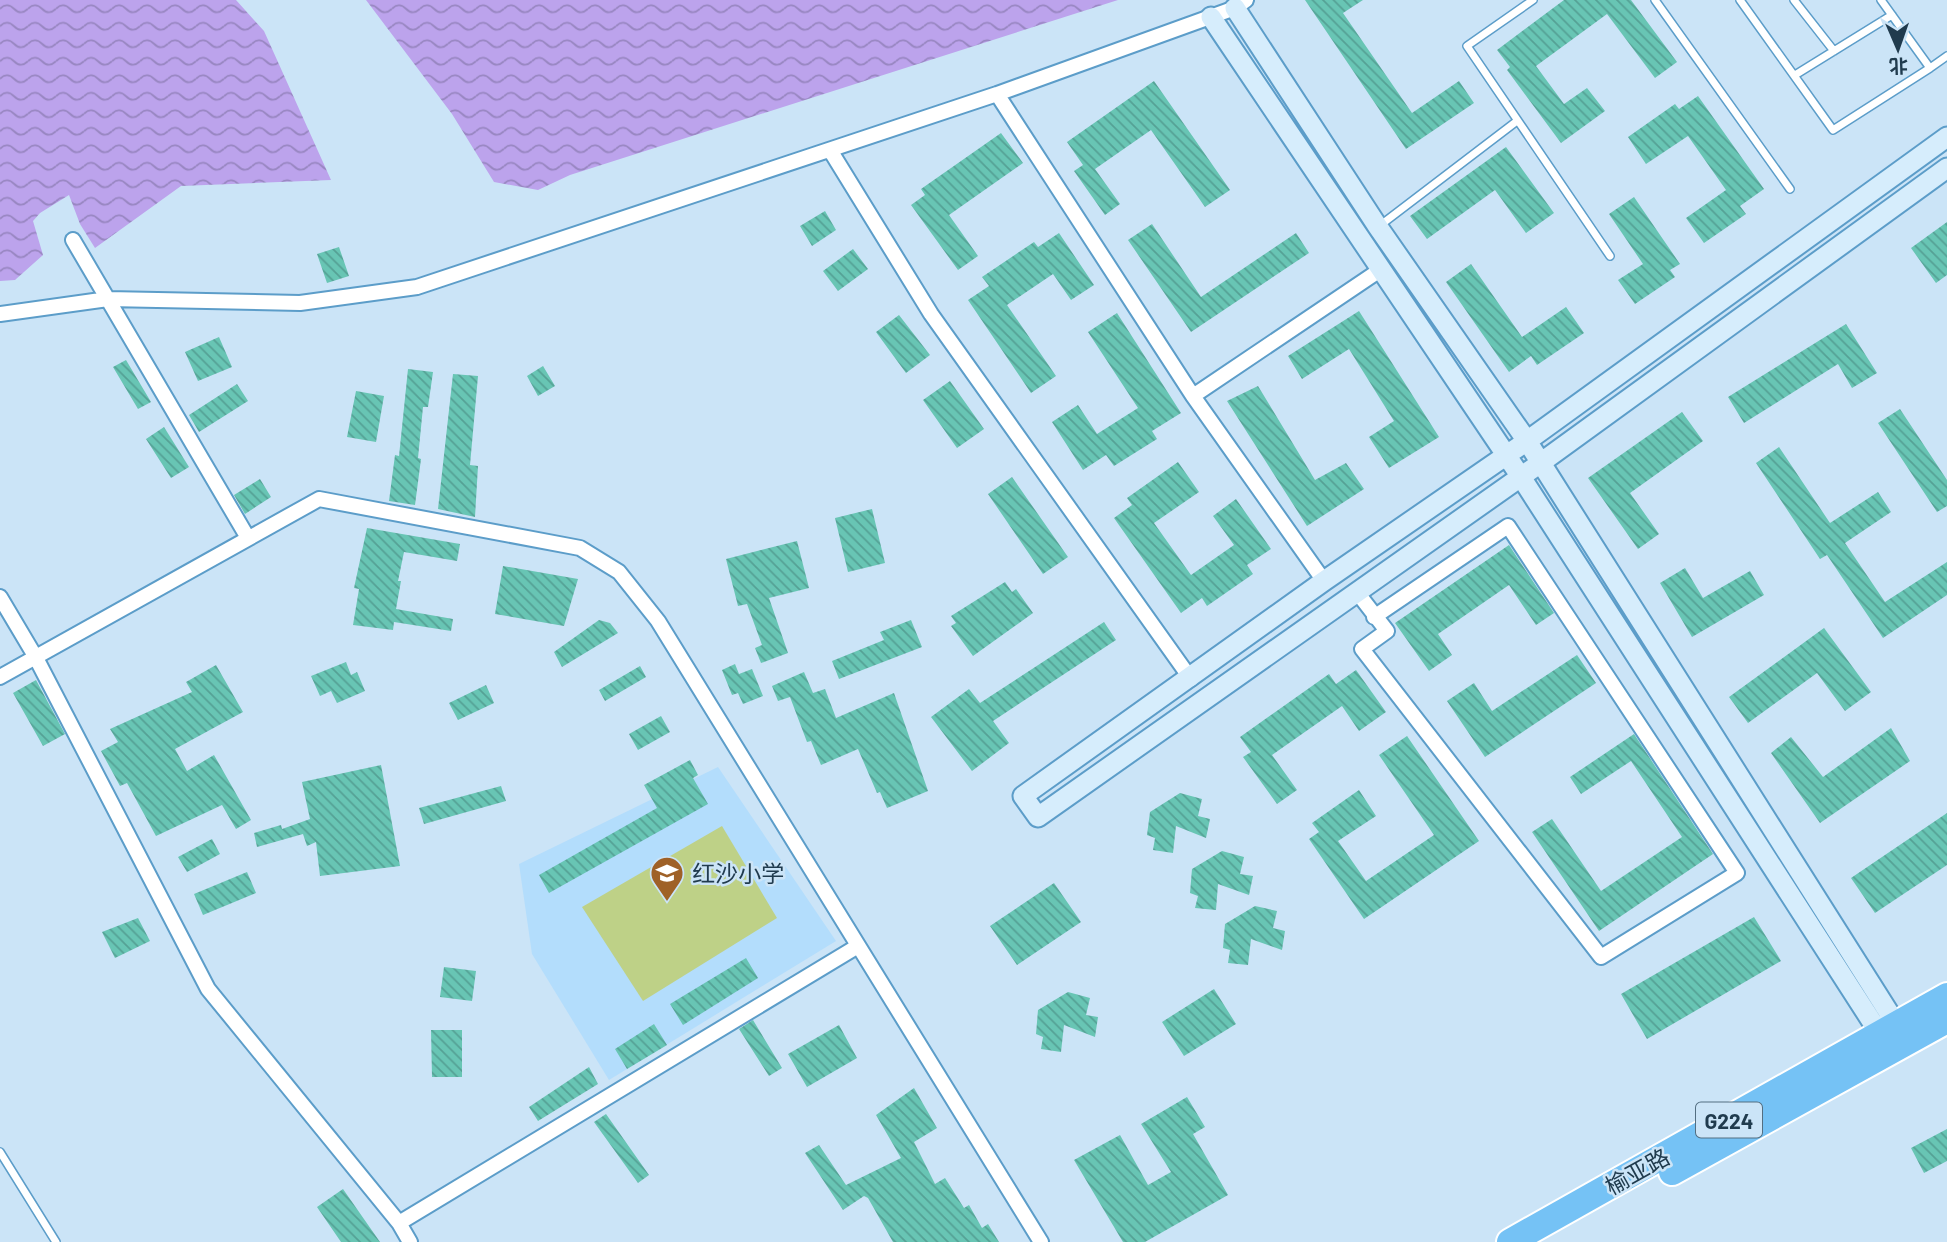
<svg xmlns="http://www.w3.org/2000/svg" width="1947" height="1242" font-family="Barlow,'Noto Sans SC',sans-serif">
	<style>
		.built { fill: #b3ddfc }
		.green { fill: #bed187 }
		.water { fill: url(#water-waves) }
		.building { fill: url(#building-back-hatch) }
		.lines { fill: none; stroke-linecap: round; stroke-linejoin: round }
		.lane-casing { stroke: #5c9dc9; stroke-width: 10 }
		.street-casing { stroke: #5c9dc9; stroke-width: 18 }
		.secondary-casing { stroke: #5c9dc9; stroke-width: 23 }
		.highway-casing { stroke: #fff; stroke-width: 30 }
		.lane { stroke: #fff; stroke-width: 7 }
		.street { stroke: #fff; stroke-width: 14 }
		.secondary { stroke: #d6edfc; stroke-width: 19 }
		.highway { stroke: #75c2f5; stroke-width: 26 }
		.labels { text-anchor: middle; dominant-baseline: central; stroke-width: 5; stroke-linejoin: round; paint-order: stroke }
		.shield { fill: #cbe4f7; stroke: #536e81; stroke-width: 2 }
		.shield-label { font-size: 21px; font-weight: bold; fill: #203b4e }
		.poi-label { font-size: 23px; fill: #203b4e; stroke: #cbe4f7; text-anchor: start }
		.street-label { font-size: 23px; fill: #203b4e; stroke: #cbe4f7 }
	</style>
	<defs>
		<pattern id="water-waves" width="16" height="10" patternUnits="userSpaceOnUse" patternTransform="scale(1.75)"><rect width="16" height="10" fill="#bca3ec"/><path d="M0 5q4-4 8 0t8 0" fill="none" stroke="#9886c1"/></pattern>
		<pattern id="building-back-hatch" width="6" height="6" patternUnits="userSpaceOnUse" patternTransform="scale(1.75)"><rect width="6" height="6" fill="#68c5b4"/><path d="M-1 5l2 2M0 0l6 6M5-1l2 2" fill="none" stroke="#55a195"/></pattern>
	</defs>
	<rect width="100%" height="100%" fill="#cbe4f7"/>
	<path class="built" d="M 718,767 L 836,941 L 609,1080 L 532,954 L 519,864 Z"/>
	<path class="green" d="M 722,826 L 777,918 L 643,1001 L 582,907 Z"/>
	<path class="water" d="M 0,0 L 236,0 L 264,31 L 331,180 L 181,186 L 95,248 L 80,224 L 69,195 L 40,213 L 33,221 L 43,255 L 15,280 L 0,281 Z
		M 366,0 L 1118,0 L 570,175 L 538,190 L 494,182 L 452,114 Z"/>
	<path class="building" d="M 1305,0 L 1363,0 L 1343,13 L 1412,113 L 1459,81 L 1474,103 L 1406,149 Z
		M 1564,0 L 1631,0 L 1677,62 L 1655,78 L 1607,14 L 1536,66 L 1564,104 L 1587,88 L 1605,111 L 1561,143 L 1507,70 L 1510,67 L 1497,50 Z
		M 1154,81 L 1230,190 L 1205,207 L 1151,130 L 1095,169 L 1120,204 L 1105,215 L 1074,171 L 1083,165 L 1067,142 Z
		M 1698,96 L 1764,189 L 1740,206 L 1746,214 L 1704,243 L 1686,218 L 1726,190 L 1688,136 L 1646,164 L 1628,137 L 1675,104 L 1679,109 Z
		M 1001,133 L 1023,163 L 949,215 L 978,256 L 958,270 L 911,205 L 925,195 L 921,189 Z
		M 1506,147 L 1554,213 L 1526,233 L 1495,190 L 1427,239 L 1410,216 Z
		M 1634,197 L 1680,264 L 1670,270 L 1675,277 L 1635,304 L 1618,280 L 1643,264 L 1609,214 Z
		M 825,211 L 836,230 L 812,246 L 800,226 Z
		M 1947,222 L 1947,275 L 1936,283 L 1911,248 Z
		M 1152,224 L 1201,297 L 1296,233 L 1309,253 L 1191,332 L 1128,240 Z
		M 1059,233 L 1094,285 L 1071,300 L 1053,274 L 1007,305 L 1056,376 L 1031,393 L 968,300 L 989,286 L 982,277 L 1034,242 L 1038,247 Z
		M 339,247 L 349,276 L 327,283 L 317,254 Z
		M 853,249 L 868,269 L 838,291 L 823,271 Z
		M 1471,264 L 1522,337 L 1566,307 L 1584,333 L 1537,365 L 1531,356 L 1509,372 L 1446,282 Z
		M 1359,311 L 1439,437 L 1389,468 L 1369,437 L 1394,421 L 1349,349 L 1302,379 L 1288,356 Z
		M 1117,313 L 1181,413 L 1152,431 L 1157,439 L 1114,466 L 1106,455 L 1083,470 L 1052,422 L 1078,405 L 1097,434 L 1138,408 L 1088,332 Z
		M 899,315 L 930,355 L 906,373 L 876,332 Z
		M 1846,324 L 1877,373 L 1852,388 L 1838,364 L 1744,423 L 1728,397 Z
		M 219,337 L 232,367 L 198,381 L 185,352 Z
		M 126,360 L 151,402 L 138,409 L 113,367 Z
		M 543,366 L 555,386 L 538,396 L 527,376 Z
		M 408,369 L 433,372 L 428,407 L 423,407 L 418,458 L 421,459 L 415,505 L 389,501 L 395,455 L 399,456 Z
		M 453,374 L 478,376 L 470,465 L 478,466 L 475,517 L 438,509 Z
		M 950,381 L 984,429 L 957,448 L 923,400 Z
		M 237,384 L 248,401 L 199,432 L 189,415 Z
		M 1258,386 L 1315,480 L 1346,463 L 1364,489 L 1307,526 L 1227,401 Z
		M 356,391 L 384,396 L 376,442 L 347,437 Z
		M 1900,409 L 1947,480 L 1947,506 L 1937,512 L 1878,423 Z
		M 1682,412 L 1703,441 L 1630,493 L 1659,534 L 1638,549 L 1588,478 Z
		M 164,427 L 189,467 L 171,478 L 146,439 Z
		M 1779,447 L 1830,523 L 1878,492 L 1891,512 L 1845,543 L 1885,602 L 1947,562 L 1947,595 L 1883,638 L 1827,555 L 1820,559 L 1756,463 Z
		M 1178,462 L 1199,492 L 1154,523 L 1191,575 L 1234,545 L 1213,516 L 1236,499 L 1271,549 L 1247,565 L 1253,574 L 1207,606 L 1202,598 L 1181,613 L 1114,518 L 1132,505 L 1127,498 Z
		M 1012,477 L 1068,557 L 1043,574 L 988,494 Z
		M 260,479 L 271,497 L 245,514 L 234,495 Z
		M 872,509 L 885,563 L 848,572 L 835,518 Z
		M 367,528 L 460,544 L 457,561 L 404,552 L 398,581 L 401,581 L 396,609 L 453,619 L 451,631 L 394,622 L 393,630 L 353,625 L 359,589 L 354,588 Z
		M 797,541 L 809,588 L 769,598 L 788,653 L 761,663 L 755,648 L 762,645 L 747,604 L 738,606 L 726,559 Z
		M 1509,545 L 1554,613 L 1536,625 L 1509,585 L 1438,634 L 1452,655 L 1429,671 L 1395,623 Z
		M 503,566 L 578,579 L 564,626 L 495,614 Z
		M 1685,568 L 1703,598 L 1750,571 L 1764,595 L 1692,637 L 1660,583 Z
		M 1005,582 L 1012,592 L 1016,589 L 1033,613 L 973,656 L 951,626 L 956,623 L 951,616 Z
		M 599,620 L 610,623 L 618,633 L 562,667 L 554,652 Z
		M 911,620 L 922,647 L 839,679 L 832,661 L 884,640 L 880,632 Z
		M 1104,622 L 1116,640 L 993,721 L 1009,743 L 972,771 L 931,717 L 969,689 L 980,703 Z
		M 1824,628 L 1871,692 L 1845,711 L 1817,673 L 1748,723 L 1729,697 Z
		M 1577,655 L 1596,683 L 1485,757 L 1447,701 L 1474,683 L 1492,711 Z
		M 346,662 L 351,675 L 357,672 L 365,691 L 337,703 L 331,691 L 320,696 L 311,676 Z
		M 735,664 L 739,674 L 752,669 L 763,696 L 743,704 L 738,693 L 732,695 L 722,670 Z
		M 216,665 L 243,712 L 175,749 L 187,771 L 214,755 L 251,820 L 236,829 L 222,805 L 156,836 L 127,783 L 120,786 L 101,751 L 118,742 L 110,729 L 192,692 L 186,682 Z
		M 640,666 L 646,677 L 605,701 L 599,690 Z
		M 1356,670 L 1386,712 L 1359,731 L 1342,706 L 1272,755 L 1297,790 L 1277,804 L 1243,757 L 1251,752 L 1240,737 L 1329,674 L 1336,684 Z
		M 804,672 L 813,693 L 825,689 L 836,718 L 894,693 L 928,791 L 887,808 L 880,792 L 877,793 L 858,749 L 821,765 L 811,741 L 807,742 L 790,697 L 778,701 L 772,686 Z
		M 36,680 L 65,734 L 43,746 L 13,693 Z
		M 486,685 L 494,703 L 458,720 L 449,703 Z
		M 661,716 L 670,732 L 638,750 L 629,734 Z
		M 1891,728 L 1910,761 L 1820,823 L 1771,753 L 1791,737 L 1823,777 Z
		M 1634,734 L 1713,854 L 1599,931 L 1532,832 L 1552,819 L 1601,891 L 1682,837 L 1631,761 L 1581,794 L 1570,777 Z
		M 1407,736 L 1479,841 L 1364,919 L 1309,839 L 1319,832 L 1312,823 L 1359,790 L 1376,816 L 1338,841 L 1366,881 L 1434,835 L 1379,755 Z
		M 690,760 L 698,775 L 693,778 L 708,804 L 549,893 L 539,875 L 657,808 L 644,785 Z
		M 381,765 L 400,866 L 320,876 L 316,842 L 307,846 L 303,834 L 257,847 L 254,833 L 281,825 L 282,829 L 310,819 L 302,782 Z
		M 501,786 L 506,801 L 424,824 L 419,808 Z
		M 1180,793 L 1202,799 L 1198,816 L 1210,819 L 1206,838 L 1176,826 L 1173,853 L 1153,850 L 1155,838 L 1147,835 L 1150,812 Z
		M 1947,813 L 1947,865 L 1875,913 L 1851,878 Z
		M 212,839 L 220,854 L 187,872 L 178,857 Z
		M 1222,851 L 1244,857 L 1240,874 L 1253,876 L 1249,895 L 1218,884 L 1216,910 L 1195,908 L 1198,896 L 1190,893 L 1192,869 Z
		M 247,872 L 256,893 L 203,915 L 194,894 Z
		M 1054,883 L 1081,922 L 1017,965 L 990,926 Z
		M 1255,906 L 1277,911 L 1273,928 L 1285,931 L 1282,950 L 1251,939 L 1248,965 L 1228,963 L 1230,950 L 1223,948 L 1225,924 Z
		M 1754,917 L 1781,961 L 1647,1039 L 1621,994 Z
		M 138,918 L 150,941 L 115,958 L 102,932 Z
		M 746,958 L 758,978 L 683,1025 L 670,1004 Z
		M 444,967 L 476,971 L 472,1001 L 440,997 Z
		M 1214,989 L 1236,1024 L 1184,1056 L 1162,1022 Z
		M 1068,992 L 1090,998 L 1086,1015 L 1098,1017 L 1095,1037 L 1064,1025 L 1061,1052 L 1041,1049 L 1043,1037 L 1036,1034 L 1038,1010 Z
		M 753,1020 L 782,1068 L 769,1076 L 739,1029 Z
		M 654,1024 L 667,1045 L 627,1069 L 615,1049 Z
		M 839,1025 L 857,1058 L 807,1087 L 788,1054 Z
		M 431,1030 L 462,1030 L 462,1077 L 432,1077 Z
		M 589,1067 L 598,1084 L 538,1121 L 529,1107 Z
		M 914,1088 L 937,1128 L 914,1142 L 935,1184 L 945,1178 L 964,1208 L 969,1205 L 982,1228 L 988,1224 L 999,1242 L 893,1242 L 868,1198 L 864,1196 L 843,1210 L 805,1153 L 819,1145 L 846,1185 L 901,1158 L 876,1115 Z
		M 1187,1097 L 1205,1127 L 1193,1134 L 1228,1195 L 1145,1242 L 1123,1242 L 1074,1160 L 1120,1135 L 1148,1185 L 1171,1172 L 1141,1124 Z
		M 606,1114 L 649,1175 L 638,1183 L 594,1122 Z
		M 1947,1129 L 1947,1161 L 1924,1173 L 1911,1148 Z
		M 343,1189 L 380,1242 L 341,1242 L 317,1207 Z"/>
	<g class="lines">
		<defs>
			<path id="lane" d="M 1533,0 L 1467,46 L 1610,256
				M 1655,0 L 1790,189
				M 1740,0 L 1833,130 L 1930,68
				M 1794,0 L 1834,51
				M 1881,0 L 1930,68 L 1947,56
				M 1795,75 L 1892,15
				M 1378,227 L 1517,121
				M 0,1152 L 56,1242"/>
			<path id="street" d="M 997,94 L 1193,396 L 1324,581
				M 830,150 L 931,314 L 1191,679
				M 73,240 L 248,538
				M 0,314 L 108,299 L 300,303 L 417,287 L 997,94 L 1235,8 L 1246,0
				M 1193,396 L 1380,270
				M 1356,591 L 1387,631 L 1362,649 L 1601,957 L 1737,873 L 1508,526 L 1374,617
				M 0,597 L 35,656 L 208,989 L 399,1223 L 410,1242
				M 0,677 L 319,499 L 580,548 L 619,572 L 658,621 L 1041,1242
				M 399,1223 L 858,946"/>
			<path id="secondary" d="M 1235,8 L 1378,227 L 1527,441 L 1903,1035
				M 1211,17 L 1521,477 L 1887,1045
				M 1947,137 L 1527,441 L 1324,581 L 1023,796 L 1038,817 L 1539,464 L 1947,168"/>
			<path id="highway" d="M 1672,1172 L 1947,1020
				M 1510,1242 L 1947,996"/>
		</defs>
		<use href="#lane" class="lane-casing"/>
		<use href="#street" class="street-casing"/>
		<use href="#secondary" class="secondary-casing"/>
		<use href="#highway" class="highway-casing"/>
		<use href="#lane" class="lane"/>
		<use href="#street" class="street"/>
		<use href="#secondary" class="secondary"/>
		<use href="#highway" class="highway"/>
	</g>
	<defs>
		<symbol id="school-pin" viewBox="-11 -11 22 30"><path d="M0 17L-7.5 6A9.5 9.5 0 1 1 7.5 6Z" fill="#9f6127" stroke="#cbe4f7"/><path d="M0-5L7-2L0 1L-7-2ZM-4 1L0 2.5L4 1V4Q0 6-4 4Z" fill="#fff"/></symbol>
	</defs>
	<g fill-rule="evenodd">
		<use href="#school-pin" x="648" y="854" width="38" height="52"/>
	</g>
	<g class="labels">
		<rect class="shield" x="1696" y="1102.5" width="66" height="35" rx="5"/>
		<g class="shield-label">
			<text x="1729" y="1120">G224</text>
		</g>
		<g class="poi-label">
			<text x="692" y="873">红沙小学</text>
		</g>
		<g class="street-label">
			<text transform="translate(1637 1171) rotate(-29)">榆亚路</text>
		</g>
	</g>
	<g transform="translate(1898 49) rotate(178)" stroke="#cbe4f7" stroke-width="5" paint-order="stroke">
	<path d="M0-5L12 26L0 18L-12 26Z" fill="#203b4e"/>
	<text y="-10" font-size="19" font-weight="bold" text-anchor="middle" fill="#203b4e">北</text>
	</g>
</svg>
